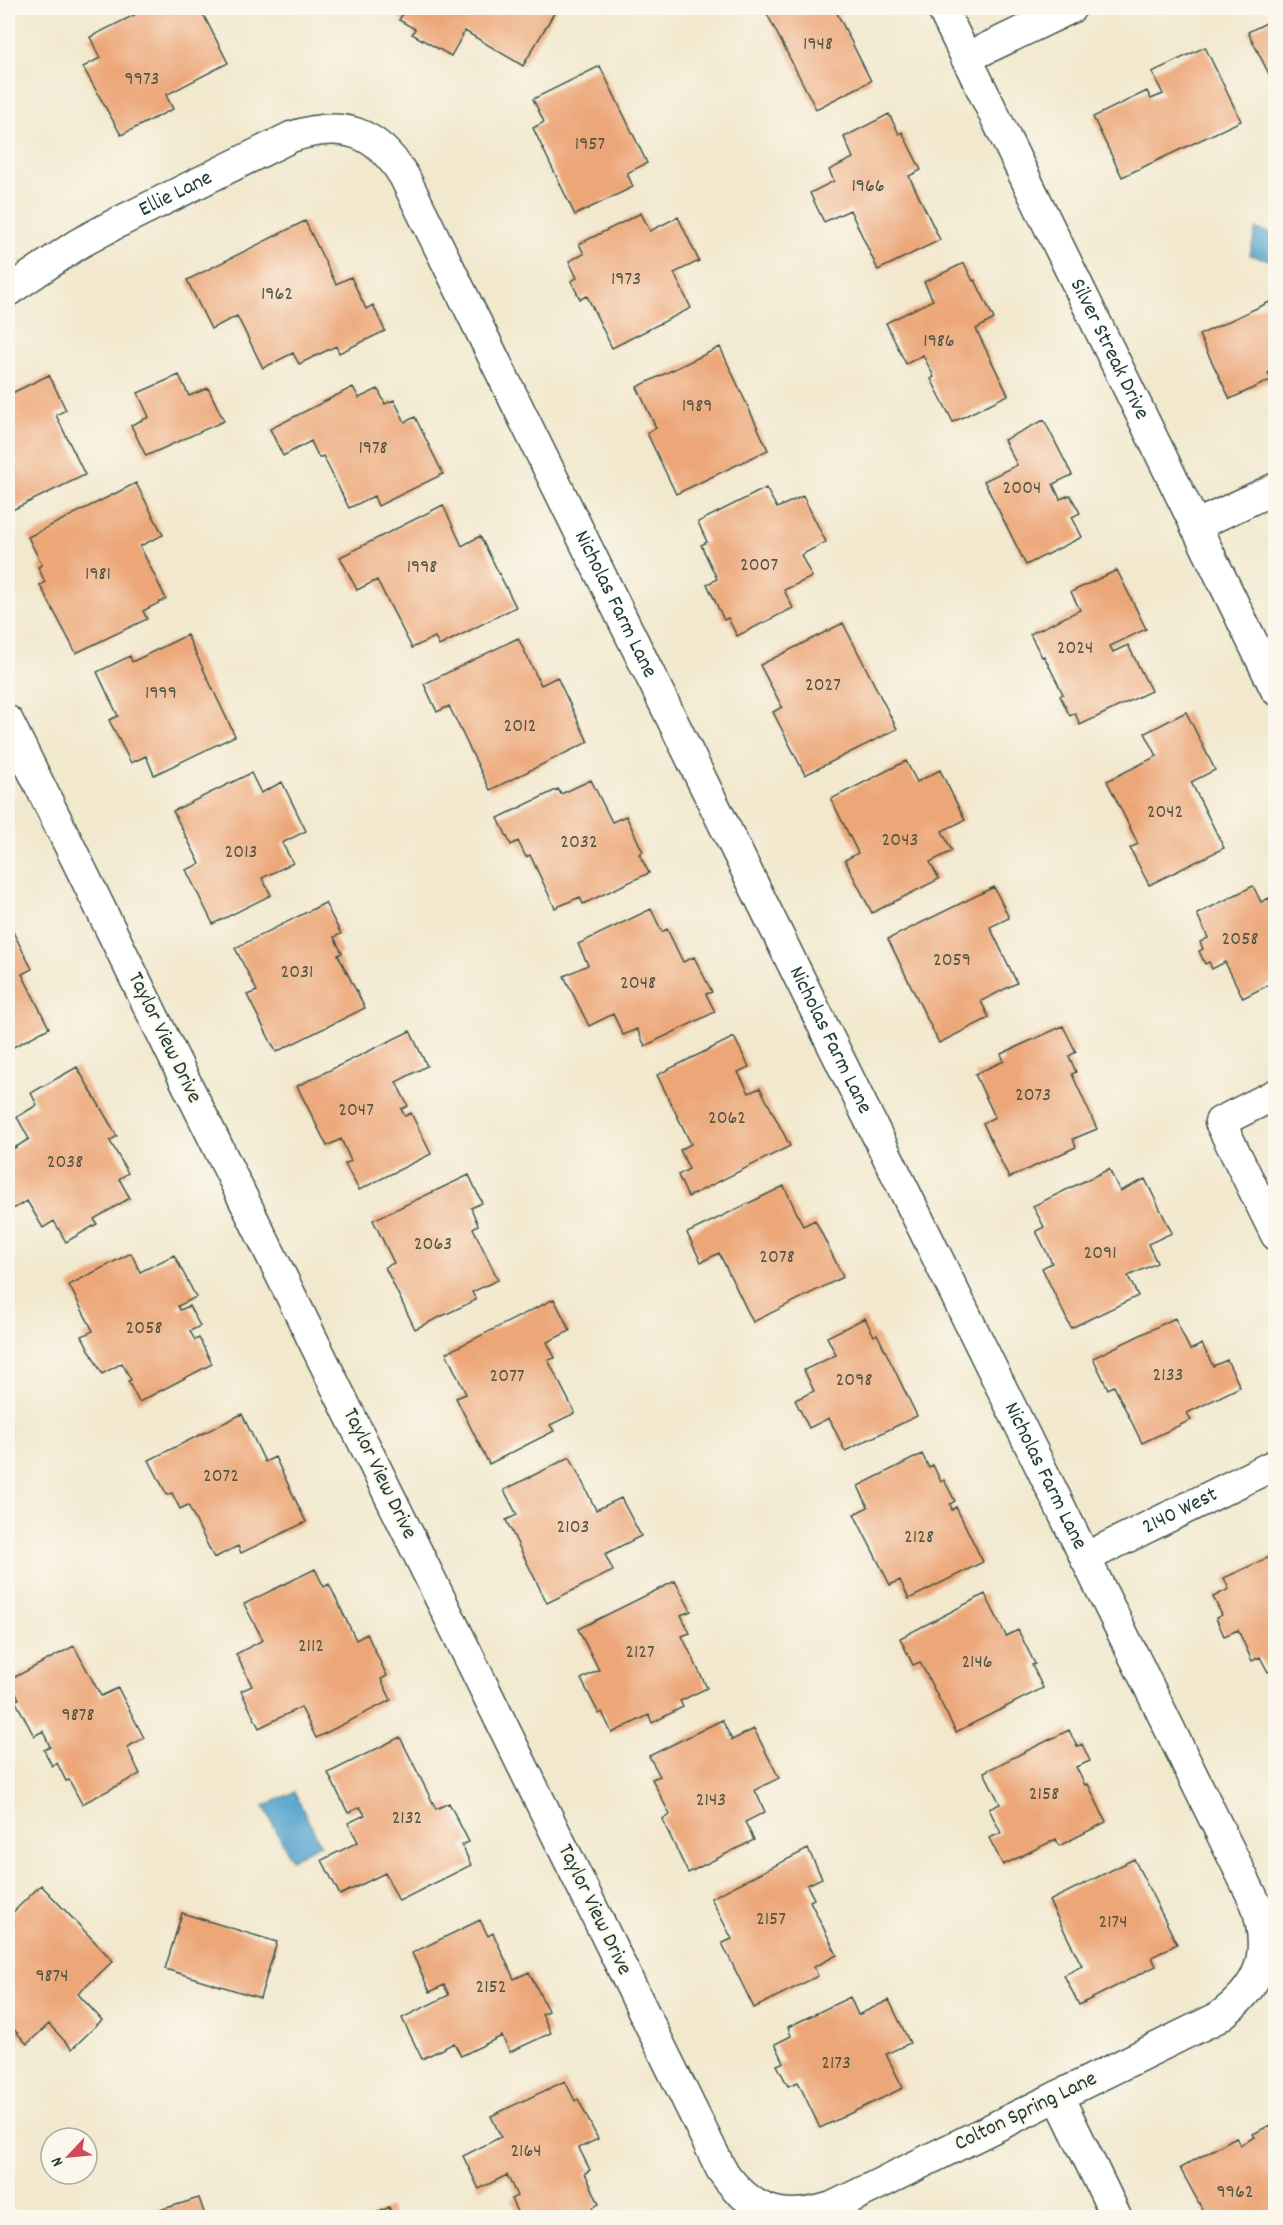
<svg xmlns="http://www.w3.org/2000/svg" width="1283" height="2225" font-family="Dekko,sans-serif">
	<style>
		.water { fill: #55a4ce; stroke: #3a7081; stroke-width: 1.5 }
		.building { fill: #eca677 }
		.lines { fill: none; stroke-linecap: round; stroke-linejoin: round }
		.street-casing { stroke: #3f574b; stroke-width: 33 }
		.street { stroke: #fff; stroke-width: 30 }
		.labels { text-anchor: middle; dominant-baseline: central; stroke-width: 4.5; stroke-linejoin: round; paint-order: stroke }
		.number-label { font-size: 20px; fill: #525745 }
		.street-label { font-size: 22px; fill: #1f3d34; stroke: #fbf7ec }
	</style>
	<rect width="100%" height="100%" fill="#fbf7ec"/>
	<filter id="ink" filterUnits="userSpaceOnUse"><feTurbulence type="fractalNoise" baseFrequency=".0167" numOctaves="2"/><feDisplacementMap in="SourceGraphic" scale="12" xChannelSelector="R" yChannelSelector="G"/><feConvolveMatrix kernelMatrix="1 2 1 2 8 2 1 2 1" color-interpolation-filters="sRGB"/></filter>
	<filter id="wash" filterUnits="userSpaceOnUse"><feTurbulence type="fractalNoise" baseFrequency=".008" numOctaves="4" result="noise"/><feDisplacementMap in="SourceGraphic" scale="24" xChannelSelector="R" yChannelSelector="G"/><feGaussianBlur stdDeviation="1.35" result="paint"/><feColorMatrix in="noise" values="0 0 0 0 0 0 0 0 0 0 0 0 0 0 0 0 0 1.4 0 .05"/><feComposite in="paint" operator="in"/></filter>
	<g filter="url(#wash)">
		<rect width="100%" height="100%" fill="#f2e8ce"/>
		<path class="water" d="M 1256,229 L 1275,234 L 1275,261 L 1250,255 Z
			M 294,1792 L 320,1844 L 291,1859 L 264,1806 Z"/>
		<g id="blocks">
			<path class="building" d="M 148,8 L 200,8 L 228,63 L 166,95 L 173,109 L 121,135 L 83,67 L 100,58 L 90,37 Z
				M 406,8 L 557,8 L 523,66 L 465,31 L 451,56 L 412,34 L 415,29 L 399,20 Z
				M 764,8 L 839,8 L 835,9 L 871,81 L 816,109 Z
				M 1276,18 L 1276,88 L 1248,32 Z
				M 1205,47 L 1241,121 L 1122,177 L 1093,117 L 1147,91 L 1151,99 L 1163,94 L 1152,72 Z
				M 600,66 L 647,163 L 627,173 L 633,187 L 575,215 L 533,128 L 544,122 L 533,99 Z
				M 889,114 L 899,134 L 902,132 L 921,170 L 909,176 L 940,240 L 878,270 L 850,210 L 824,222 L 810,193 L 834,181 L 829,170 L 853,158 L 844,137 Z
				M 641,213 L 650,231 L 678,217 L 699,261 L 674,273 L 691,308 L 612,348 L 587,296 L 580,299 L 571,281 L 577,278 L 569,261 L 584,254 L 579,244 Z
				M 305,221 L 336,284 L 351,277 L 366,309 L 373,305 L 385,331 L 339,353 L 336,346 L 299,364 L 293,353 L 263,368 L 237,316 L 211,329 L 187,280 Z
				M 964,263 L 973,281 L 975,280 L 994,319 L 976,329 L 1008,395 L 953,422 L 931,379 L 934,377 L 923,355 L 906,364 L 886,323 L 933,300 L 924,282 Z
				M 1276,299 L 1276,370 L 1268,373 L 1271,380 L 1230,399 L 1199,335 Z
				M 720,347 L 768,450 L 676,494 L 647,433 L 656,428 L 637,387 Z
				M 49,375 L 66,410 L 56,415 L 85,475 L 8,512 L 8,395 Z
				M 179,375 L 189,396 L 208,388 L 224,421 L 146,456 L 131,425 L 149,417 L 138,393 Z
				M 353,387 L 359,398 L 378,389 L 385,404 L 394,400 L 405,422 L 415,417 L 443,474 L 378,506 L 374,496 L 349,508 L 323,456 L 319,458 L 311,441 L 283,456 L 270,429 Z
				M 1044,420 L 1072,475 L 1053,484 L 1060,499 L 1070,495 L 1080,513 L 1072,517 L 1082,537 L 1026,565 L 984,481 L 1017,465 L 1004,440 Z
				M 136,483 L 163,535 L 140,546 L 166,599 L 143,611 L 147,619 L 76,653 L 40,585 L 45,582 L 38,567 L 42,565 L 28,537 Z
				M 766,488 L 777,508 L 803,496 L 826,542 L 801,555 L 812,577 L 784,590 L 793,608 L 737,636 L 728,618 L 724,620 L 707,584 L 717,579 L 701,545 L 707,542 L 698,522 Z
				M 443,505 L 462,546 L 480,536 L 516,607 L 439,646 L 435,637 L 412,648 L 377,580 L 357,590 L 340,557 Z
				M 1117,570 L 1146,629 L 1110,646 L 1113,652 L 1128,645 L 1151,691 L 1080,725 L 1075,713 L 1070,716 L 1060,696 L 1063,694 L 1044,656 L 1042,657 L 1030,634 L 1080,610 L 1071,592 Z
				M 843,623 L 897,729 L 805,775 L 773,712 L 782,707 L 760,665 Z
				M 187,635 L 235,736 L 154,775 L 146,756 L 131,763 L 109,720 L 118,716 L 97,672 L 130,656 L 132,662 Z
				M 518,638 L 541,685 L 557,677 L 588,742 L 490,790 L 449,706 L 437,712 L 424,684 Z
				M 1186,712 L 1215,770 L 1191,782 L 1224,848 L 1149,885 L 1130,848 L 1138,844 L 1107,781 L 1157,756 L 1145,733 Z
				M 906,761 L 917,782 L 940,770 L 965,820 L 942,831 L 952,851 L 930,862 L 939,879 L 872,913 L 845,860 L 858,853 L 831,799 Z
				M 251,773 L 261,793 L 282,782 L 306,831 L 282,843 L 293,863 L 262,878 L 271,895 L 213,924 L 186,870 L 200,864 L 173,811 Z
				M 591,780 L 612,822 L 626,816 L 643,852 L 639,854 L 649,873 L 583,904 L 580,897 L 555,908 L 530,855 L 526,857 L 518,841 L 511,845 L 498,818 L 558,789 L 561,794 Z
				M 1253,886 L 1261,902 L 1269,898 L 1276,912 L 1276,986 L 1274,982 L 1243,998 L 1225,962 L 1212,969 L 1209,962 L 1205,964 L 1199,951 L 1203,949 L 1200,942 L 1208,938 L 1197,914 Z
				M 994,887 L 1009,918 L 990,927 L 1017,983 L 981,1001 L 989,1018 L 939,1043 L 888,939 Z
				M 325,903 L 341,934 L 334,937 L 342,953 L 338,955 L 365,1008 L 276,1052 L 247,995 L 257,991 L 235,948 Z
				M 651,909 L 662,932 L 667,929 L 683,962 L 694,957 L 712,992 L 706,994 L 715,1012 L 645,1046 L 637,1029 L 623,1035 L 613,1014 L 589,1026 L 564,976 L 588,965 L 578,944 Z
				M 11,928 L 32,969 L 22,974 L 49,1028 L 8,1050 L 8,930 Z
				M 1063,1026 L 1076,1052 L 1069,1056 L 1076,1072 L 1072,1074 L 1097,1129 L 1073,1139 L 1076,1147 L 1009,1178 L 983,1123 L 995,1117 L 975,1074 L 1004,1061 L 1001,1054 Z
				M 410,1031 L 427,1066 L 396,1082 L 408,1106 L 401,1109 L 405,1116 L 411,1113 L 431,1154 L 359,1190 L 345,1164 L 351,1161 L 341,1139 L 327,1146 L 297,1086 Z
				M 734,1037 L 749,1067 L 738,1072 L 749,1093 L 760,1088 L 790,1146 L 688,1197 L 678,1175 L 689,1169 L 680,1150 L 691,1144 L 657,1075 Z
				M 77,1067 L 117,1136 L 110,1141 L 128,1173 L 119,1179 L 130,1198 L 94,1219 L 97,1224 L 66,1242 L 54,1221 L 43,1228 L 27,1201 L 13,1209 L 8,1200 L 8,1152 L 29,1139 L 17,1117 L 37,1105 L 31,1093 Z
				M 1109,1169 L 1120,1191 L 1145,1179 L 1172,1233 L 1148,1244 L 1157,1263 L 1128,1276 L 1138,1296 L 1071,1328 L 1042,1268 L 1052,1263 L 1036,1231 L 1044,1227 L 1033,1206 Z
				M 469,1175 L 482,1203 L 471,1208 L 478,1225 L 473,1228 L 498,1280 L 472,1292 L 476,1300 L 415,1329 L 385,1267 L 394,1263 L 373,1220 Z
				M 784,1186 L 803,1226 L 815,1220 L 843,1277 L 753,1322 L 719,1253 L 701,1262 L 687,1233 Z
				M 131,1253 L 140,1272 L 174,1255 L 196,1297 L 178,1306 L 180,1310 L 189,1306 L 200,1326 L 190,1331 L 195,1340 L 199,1338 L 212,1364 L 139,1402 L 128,1381 L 131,1380 L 122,1363 L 102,1374 L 82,1336 L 93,1331 L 69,1285 Z
				M 554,1299 L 570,1331 L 547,1342 L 555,1358 L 548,1360 L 575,1413 L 550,1425 L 554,1431 L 489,1464 L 456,1398 L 466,1394 L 446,1353 Z
				M 865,1318 L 874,1336 L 877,1334 L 917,1416 L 845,1451 L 829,1418 L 809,1428 L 795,1400 L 814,1391 L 804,1370 L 836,1355 L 827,1337 Z
				M 1175,1318 L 1190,1350 L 1202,1344 L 1213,1366 L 1227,1360 L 1240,1387 L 1187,1413 L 1191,1420 L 1142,1443 L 1114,1386 L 1108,1389 L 1093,1358 Z
				M 242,1414 L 265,1462 L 275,1457 L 306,1522 L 241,1553 L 238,1546 L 214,1558 L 188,1505 L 180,1509 L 172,1493 L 167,1495 L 149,1460 Z
				M 922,1454 L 929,1468 L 933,1465 L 941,1482 L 944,1480 L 955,1501 L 950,1504 L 952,1510 L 956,1507 L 983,1562 L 909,1599 L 900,1580 L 890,1585 L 854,1514 L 868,1507 L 858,1486 Z
				M 570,1457 L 596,1510 L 621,1498 L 641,1536 L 605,1554 L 613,1571 L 547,1603 L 506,1520 L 517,1515 L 504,1490 Z
				M 1276,1554 L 1276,1668 L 1268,1672 L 1260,1657 L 1252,1661 L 1238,1630 L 1224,1636 L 1216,1618 L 1222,1615 L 1213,1597 L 1229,1589 L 1224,1578 Z
				M 315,1569 L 324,1587 L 329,1584 L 356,1640 L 367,1634 L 387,1676 L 381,1679 L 391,1700 L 316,1738 L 301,1707 L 259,1728 L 241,1691 L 252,1686 L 236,1654 L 263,1640 L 244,1604 Z
				M 675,1581 L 691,1611 L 681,1615 L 690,1633 L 682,1636 L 707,1688 L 680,1701 L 683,1707 L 652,1723 L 649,1715 L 612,1733 L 602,1712 L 599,1714 L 581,1679 L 599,1670 L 578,1629 Z
				M 985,1594 L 1006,1636 L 1018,1630 L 1035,1664 L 1032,1665 L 1043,1688 L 956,1732 L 920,1662 L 913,1665 L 900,1638 Z
				M 74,1646 L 101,1696 L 118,1688 L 144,1738 L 127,1747 L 140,1774 L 82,1804 L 69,1780 L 66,1781 L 57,1763 L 52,1766 L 44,1750 L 50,1747 L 43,1731 L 34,1736 L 15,1700 L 19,1699 L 9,1680 Z
				M 722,1720 L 732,1740 L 754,1729 L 779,1778 L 755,1790 L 765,1812 L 745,1822 L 754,1840 L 688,1873 L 662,1819 L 670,1815 L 652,1779 L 660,1776 L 649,1756 Z
				M 1069,1730 L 1077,1747 L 1082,1744 L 1090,1761 L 1076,1767 L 1085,1785 L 1088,1784 L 1106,1822 L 1059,1846 L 1056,1839 L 1003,1865 L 989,1838 L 1001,1833 L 989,1809 L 1000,1804 L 984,1772 Z
				M 400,1737 L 436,1809 L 449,1803 L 469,1842 L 462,1845 L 471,1865 L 399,1901 L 385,1873 L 340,1895 L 322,1860 L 358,1842 L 348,1823 L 365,1815 L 360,1807 L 348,1813 L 328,1773 Z
				M 808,1849 L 822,1878 L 807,1885 L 814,1899 L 810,1901 L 837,1955 L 814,1967 L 818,1976 L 754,2008 L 722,1943 L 732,1939 L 711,1898 Z
				M 1134,1859 L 1177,1944 L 1152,1957 L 1156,1966 L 1079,2005 L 1064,1975 L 1082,1966 L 1049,1901 Z
				M 41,1885 L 113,1961 L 78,1994 L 102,2020 L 72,2049 L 49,2024 L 27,2044 L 8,2023 L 8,1943 L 11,1939 L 8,1935 L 8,1917 Z
				M 182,1913 L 277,1942 L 260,1998 L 165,1969 Z
				M 480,1920 L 488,1936 L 493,1933 L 514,1979 L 529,1972 L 548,2011 L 542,2014 L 551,2033 L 510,2052 L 502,2036 L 461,2056 L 454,2043 L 422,2059 L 402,2018 L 449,1995 L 444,1985 L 430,1992 L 412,1953 Z
				M 850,1997 L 858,2015 L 889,2000 L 910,2043 L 886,2054 L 903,2088 L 820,2128 L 798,2082 L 788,2086 L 777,2065 L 784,2062 L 775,2044 L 791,2036 L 788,2027 Z
				M 565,2081 L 575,2101 L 578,2099 L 598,2139 L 579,2148 L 590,2170 L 585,2173 L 599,2204 L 592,2208 L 597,2218 L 520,2218 L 511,2199 L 517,2196 L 507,2175 L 479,2189 L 463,2156 L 501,2137 L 491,2116 Z
				M 1270,2125 L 1274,2132 L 1276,2131 L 1276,2218 L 1207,2218 L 1180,2168 L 1236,2137 L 1240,2145 L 1255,2137 L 1253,2134 Z
				M 199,2198 L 206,2218 L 137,2218 L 137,2217 Z
				M 389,2207 L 394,2218 L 368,2218 Z"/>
		</g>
	</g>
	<g filter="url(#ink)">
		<use href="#blocks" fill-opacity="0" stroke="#3f574b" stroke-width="1.5"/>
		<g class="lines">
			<defs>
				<g id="street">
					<path id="s1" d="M 942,8 L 1276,690"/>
					<path d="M 966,58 L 1071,8"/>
					<path id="s2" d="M 8,291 L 78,244 L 115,224 L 291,137 C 342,120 376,131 404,176 L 1256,1904 C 1272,1955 1261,1987 1217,2018 L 832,2207 C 783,2223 750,2212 721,2169 L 8,721"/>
					<path d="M 1195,526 L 1276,488"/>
					<path d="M 1276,1094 L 1220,1122 L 1276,1235"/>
					<path id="s3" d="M 1085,1558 L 1276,1464"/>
					<path d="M 1058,2096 L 1117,2218"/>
				</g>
			</defs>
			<use href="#street" class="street-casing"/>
			<use href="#street" class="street"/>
		</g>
	</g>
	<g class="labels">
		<g class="number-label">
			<text x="818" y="45">1948</text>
			<text x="142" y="80">9973</text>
			<text x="590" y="145">1957</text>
			<text x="868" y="187">1966</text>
			<text x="626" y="280">1973</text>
			<text x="277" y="295">1962</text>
			<text x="939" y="342">1986</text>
			<text x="697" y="407">1989</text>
			<text x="373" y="449">1978</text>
			<text x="1022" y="489">2004</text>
			<text x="759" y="566">2007</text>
			<text x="422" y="568">1998</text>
			<text x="98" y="575">1981</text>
			<text x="1075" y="649">2024</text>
			<text x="823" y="686">2027</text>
			<text x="161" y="694">1999</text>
			<text x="520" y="727">2012</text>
			<text x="1165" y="813">2042</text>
			<text x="900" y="841">2043</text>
			<text x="579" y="843">2032</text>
			<text x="241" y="853">2013</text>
			<text x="1240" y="940">2058</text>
			<text x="952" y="961">2059</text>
			<text x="297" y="973">2031</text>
			<text x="638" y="984">2048</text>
			<text x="1033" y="1096">2073</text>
			<text x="356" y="1111">2047</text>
			<text x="727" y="1119">2062</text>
			<text x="65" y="1163">2038</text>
			<text x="433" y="1245">2063</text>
			<text x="1100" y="1254">2091</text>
			<text x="777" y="1258">2078</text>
			<text x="144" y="1329">2058</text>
			<text x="1168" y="1376">2133</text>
			<text x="507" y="1377">2077</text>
			<text x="854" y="1381">2098</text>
			<text x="221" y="1477">2072</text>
			<text x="573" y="1528">2103</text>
			<text x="919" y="1538">2128</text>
			<text x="311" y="1647">2112</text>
			<text x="640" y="1653">2127</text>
			<text x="977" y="1663">2146</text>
			<text x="78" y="1716">9878</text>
			<text x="1044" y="1795">2158</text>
			<text x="711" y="1801">2143</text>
			<text x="407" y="1819">2132</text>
			<text x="771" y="1920">2157</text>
			<text x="1113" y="1923">2174</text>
			<text x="52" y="1977">9874</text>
			<text x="491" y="1988">2152</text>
			<text x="836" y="2064">2173</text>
			<text x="526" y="2152">2164</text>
			<text x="1235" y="2193">9962</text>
		</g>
		<g class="street-label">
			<text stroke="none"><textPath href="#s2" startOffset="194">Ellie Lane</textPath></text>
			<text stroke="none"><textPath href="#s1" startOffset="380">Silver Streak Drive</textPath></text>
			<text stroke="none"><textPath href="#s2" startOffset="932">Nicholas Farm Lane</textPath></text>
			<text transform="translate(164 1038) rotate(64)">Taylor View Drive</text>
			<text stroke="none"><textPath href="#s2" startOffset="1418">Nicholas Farm Lane</textPath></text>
			<text transform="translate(379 1474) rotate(64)">Taylor View Drive</text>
			<text stroke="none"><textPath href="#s2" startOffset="1904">Nicholas Farm Lane</textPath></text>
			<text stroke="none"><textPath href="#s3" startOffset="106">2140 West</textPath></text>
			<text transform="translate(594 1910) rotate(64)">Taylor View Drive</text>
			<text transform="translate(1026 2112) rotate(-26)">Colton Spring Lane</text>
		</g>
	</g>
	<rect width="1283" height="2225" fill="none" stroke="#fbf7ec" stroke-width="30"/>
	<g transform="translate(69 2156) rotate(244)"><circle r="28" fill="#fbf7ec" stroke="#a3ada2" stroke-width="1.5"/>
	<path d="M0-4.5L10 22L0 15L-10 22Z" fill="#d1495b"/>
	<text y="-9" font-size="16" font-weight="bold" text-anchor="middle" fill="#1f3d34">N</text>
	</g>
</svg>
